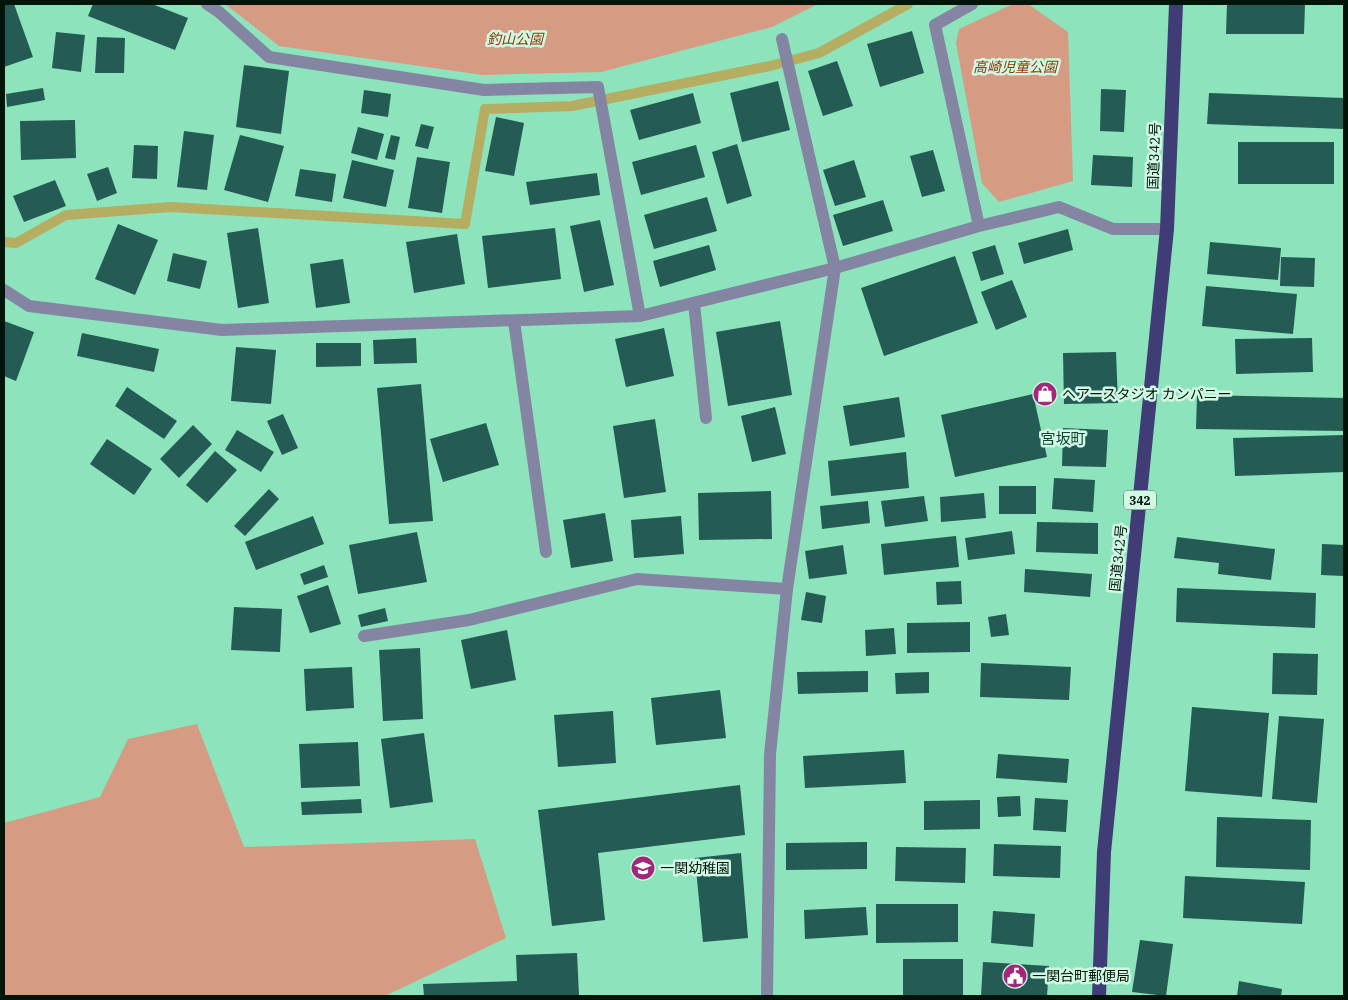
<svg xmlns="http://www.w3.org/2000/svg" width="1348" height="1000" font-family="'IBM Plex Serif','Noto Sans JP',serif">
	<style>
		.green { fill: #d69c83 }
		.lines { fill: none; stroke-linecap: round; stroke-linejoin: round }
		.stream { stroke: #b5ae62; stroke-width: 10 }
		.building { fill: #245b54 }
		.service { stroke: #8485a3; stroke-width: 12 }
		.minor { stroke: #8485a3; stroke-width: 12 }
		.trunk { stroke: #403d76; stroke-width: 14 }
		.labels { text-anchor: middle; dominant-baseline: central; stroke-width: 5; stroke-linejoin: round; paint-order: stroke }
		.shield { fill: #d1fae5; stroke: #3f594c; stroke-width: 1 }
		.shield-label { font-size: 12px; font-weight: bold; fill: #00140a }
		.park-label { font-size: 14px; font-style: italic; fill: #8c3704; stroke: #d1fae5 }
		.street-label { font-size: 14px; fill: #00140a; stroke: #d1fae5 }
		.poi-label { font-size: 14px; fill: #00140a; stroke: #d1fae5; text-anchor: start }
		.neighbourhood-label { font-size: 15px; fill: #12422f; stroke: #d1fae5 }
	</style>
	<rect width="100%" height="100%" fill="#8ce3bc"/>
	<path class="green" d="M 225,4 L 818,4 L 772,27 L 601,72 L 483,75 L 279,46 Z
		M 1013,4 L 1028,4 L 1068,32 L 1073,181 L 999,202 L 982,183 L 956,43 L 959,29 Z
		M 197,724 L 244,847 L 475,839 L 506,938 L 385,996 L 4,996 L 4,823 L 100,797 L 128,739 Z"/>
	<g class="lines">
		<path class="stream" d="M 4,242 L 16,243 L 66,215 L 171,207 L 465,224 L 485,109 L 572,106 L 770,66 L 819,53 L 908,4"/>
	</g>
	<path class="building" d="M 4,4 L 14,4 L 33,57 L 4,67 Z
		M 93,4 L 152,4 L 188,18 L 175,50 L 88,16 Z
		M 1227,4 L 1305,4 L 1304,34 L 1226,34 Z
		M 912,31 L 924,73 L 880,87 L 867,44 Z
		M 56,32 L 85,35 L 81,72 L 52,68 Z
		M 97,37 L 125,38 L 124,73 L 95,73 Z
		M 837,61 L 853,106 L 823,116 L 808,71 Z
		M 244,65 L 289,71 L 281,134 L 236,127 Z
		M 778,81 L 790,130 L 742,142 L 730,93 Z
		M 43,88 L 45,100 L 7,107 L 6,94 Z
		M 1101,89 L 1126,90 L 1124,132 L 1100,131 Z
		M 364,90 L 391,94 L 388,117 L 361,113 Z
		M 693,93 L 701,123 L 639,140 L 630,110 Z
		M 1209,93 L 1344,98 L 1343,129 L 1207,124 Z
		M 496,117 L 524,123 L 514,176 L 485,171 Z
		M 75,120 L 76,158 L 21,160 L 20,121 Z
		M 421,124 L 434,127 L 428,149 L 415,146 Z
		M 358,127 L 384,134 L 377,160 L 351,153 Z
		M 184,131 L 214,135 L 207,190 L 177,187 Z
		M 240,135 L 284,146 L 268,202 L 224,190 Z
		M 391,135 L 400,137 L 395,160 L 385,158 Z
		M 1238,142 L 1334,142 L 1334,184 L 1238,184 Z
		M 737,144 L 752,196 L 727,204 L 712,152 Z
		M 134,145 L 158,146 L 157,179 L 132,178 Z
		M 696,145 L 705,177 L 641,195 L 632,162 Z
		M 933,150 L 945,191 L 922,197 L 910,156 Z
		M 1093,155 L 1133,157 L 1132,187 L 1091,185 Z
		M 417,157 L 450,162 L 442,213 L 408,208 Z
		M 352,160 L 394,170 L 386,207 L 343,198 Z
		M 854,160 L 866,197 L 835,206 L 823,170 Z
		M 108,167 L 117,193 L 97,201 L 87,174 Z
		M 300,169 L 336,174 L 332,202 L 295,196 Z
		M 597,173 L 600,195 L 530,205 L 526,182 Z
		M 55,180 L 66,206 L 24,222 L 13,196 Z
		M 707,197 L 717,231 L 654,249 L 644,215 Z
		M 883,200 L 893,231 L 843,246 L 833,215 Z
		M 600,220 L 614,285 L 584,292 L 570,226 Z
		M 118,224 L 158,240 L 135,295 L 95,279 Z
		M 258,228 L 269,303 L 238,308 L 227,233 Z
		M 555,228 L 561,279 L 488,288 L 482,236 Z
		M 1068,229 L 1073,250 L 1024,264 L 1018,243 Z
		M 457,234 L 465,284 L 414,293 L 406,242 Z
		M 1210,242 L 1281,248 L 1278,280 L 1207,274 Z
		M 709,245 L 716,270 L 660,287 L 653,261 Z
		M 995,245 L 1004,274 L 981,281 L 972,252 Z
		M 173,253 L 207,261 L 200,289 L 167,281 Z
		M 955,256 L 978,323 L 884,356 L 861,288 Z
		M 1281,257 L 1315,258 L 1314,287 L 1280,286 Z
		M 343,259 L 350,303 L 316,308 L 310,264 Z
		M 1012,280 L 1027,317 L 996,330 L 981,292 Z
		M 1206,286 L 1297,294 L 1293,334 L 1202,326 Z
		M 4,321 L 34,332 L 16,381 L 4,376 Z
		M 780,321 L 792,395 L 728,406 L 716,332 Z
		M 664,328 L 674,376 L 626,387 L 615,339 Z
		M 82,333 L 159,349 L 154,372 L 77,356 Z
		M 416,338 L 417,363 L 374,364 L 373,340 Z
		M 1312,338 L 1313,372 L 1236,374 L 1235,339 Z
		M 316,343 L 361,343 L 361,366 L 316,367 Z
		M 236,347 L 276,350 L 271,404 L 231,401 Z
		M 1116,352 L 1118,403 L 1064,404 L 1063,353 Z
		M 421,384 L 433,521 L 389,524 L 377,388 Z
		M 127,387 L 177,421 L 164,439 L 115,406 Z
		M 1033,394 L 1047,457 L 955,477 L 941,415 Z
		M 1197,395 L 1344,398 L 1344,431 L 1196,429 Z
		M 899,397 L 905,437 L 850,446 L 843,406 Z
		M 775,407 L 786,454 L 752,462 L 741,416 Z
		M 283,414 L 298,448 L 282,455 L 267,421 Z
		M 655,419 L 666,492 L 624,498 L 613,426 Z
		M 486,423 L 499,465 L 443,482 L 430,439 Z
		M 193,425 L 212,444 L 179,478 L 160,459 Z
		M 1063,428 L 1108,430 L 1106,467 L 1062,466 Z
		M 237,430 L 274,452 L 261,472 L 225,450 Z
		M 1344,435 L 1344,472 L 1235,476 L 1233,438 Z
		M 107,439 L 152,469 L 134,495 L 90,464 Z
		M 215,451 L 237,470 L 207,503 L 186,485 Z
		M 906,452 L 909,488 L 831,496 L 828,461 Z
		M 1054,478 L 1095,480 L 1093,512 L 1052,509 Z
		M 999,486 L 1036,486 L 1036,514 L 999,514 Z
		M 269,489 L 279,499 L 245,536 L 234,526 Z
		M 771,491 L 772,539 L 699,540 L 698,493 Z
		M 984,493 L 986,518 L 941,522 L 940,497 Z
		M 924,496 L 928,521 L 885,527 L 881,501 Z
		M 868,501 L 870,523 L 822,529 L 820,506 Z
		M 605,513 L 613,561 L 571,568 L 563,520 Z
		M 313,516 L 324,544 L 256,570 L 245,542 Z
		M 681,516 L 684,554 L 634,558 L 631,520 Z
		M 1037,522 L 1098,523 L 1098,554 L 1036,552 Z
		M 1012,531 L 1015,554 L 968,560 L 965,538 Z
		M 417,532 L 427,582 L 358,594 L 349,545 Z
		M 956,536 L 959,567 L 884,575 L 881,544 Z
		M 1177,537 L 1275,549 L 1271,580 L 1218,574 L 1219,563 L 1174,558 Z
		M 1322,544 L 1344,545 L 1344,576 L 1321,575 Z
		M 843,545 L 847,574 L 809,579 L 805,551 Z
		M 324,565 L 328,577 L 304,585 L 300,574 Z
		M 1025,569 L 1092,574 L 1090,597 L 1024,592 Z
		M 961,581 L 962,604 L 937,605 L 936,582 Z
		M 328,585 L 341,624 L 310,633 L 297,596 Z
		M 1177,588 L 1316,593 L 1315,628 L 1176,622 Z
		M 806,592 L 826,596 L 822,623 L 801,620 Z
		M 234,607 L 282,609 L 280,652 L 231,650 Z
		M 385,608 L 388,621 L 361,627 L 358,615 Z
		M 1006,614 L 1009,635 L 991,637 L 988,617 Z
		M 970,622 L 970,652 L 907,653 L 907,623 Z
		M 894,628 L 896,654 L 866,656 L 865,630 Z
		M 507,630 L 516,680 L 471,689 L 461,640 Z
		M 420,648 L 423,719 L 383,721 L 379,650 Z
		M 1273,653 L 1318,654 L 1317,695 L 1272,694 Z
		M 981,663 L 1071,667 L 1069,700 L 980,697 Z
		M 352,667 L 354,708 L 306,711 L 304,669 Z
		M 868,671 L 868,692 L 798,694 L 797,672 Z
		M 929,672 L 929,693 L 896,694 L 895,673 Z
		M 720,690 L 726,738 L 656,745 L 651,698 Z
		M 1192,707 L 1269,713 L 1262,797 L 1185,791 Z
		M 613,711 L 616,763 L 558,767 L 554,715 Z
		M 1279,716 L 1324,719 L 1317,803 L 1272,799 Z
		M 424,733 L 433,802 L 390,808 L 381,739 Z
		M 358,742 L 360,786 L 301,788 L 299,744 Z
		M 904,750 L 906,783 L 805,788 L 803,756 Z
		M 998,754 L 1069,759 L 1067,783 L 996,778 Z
		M 740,785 L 745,835 L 598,853 L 605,920 L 552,926 L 538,810 Z
		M 1020,796 L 1021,816 L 998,817 L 997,797 Z
		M 1035,798 L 1068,800 L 1066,832 L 1033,830 Z
		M 361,799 L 362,813 L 302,815 L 301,802 Z
		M 980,800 L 980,829 L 924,830 L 924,801 Z
		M 1217,817 L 1311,820 L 1310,870 L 1216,867 Z
		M 867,842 L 867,869 L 786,870 L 786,843 Z
		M 994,844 L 1061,846 L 1060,878 L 993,876 Z
		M 896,847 L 966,848 L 965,883 L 895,881 Z
		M 741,853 L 748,938 L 703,942 L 695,858 Z
		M 1185,876 L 1305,882 L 1302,924 L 1183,918 Z
		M 876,904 L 958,904 L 958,942 L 876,943 Z
		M 866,907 L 868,935 L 805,939 L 804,910 Z
		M 993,911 L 1035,914 L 1033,947 L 991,943 Z
		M 1140,940 L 1173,944 L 1166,996 L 1132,992 Z
		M 577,953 L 579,996 L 424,996 L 423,984 L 517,981 L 516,955 Z
		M 903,959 L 963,959 L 963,996 L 903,996 Z
		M 983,962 L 1049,966 L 1047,996 L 981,996 Z
		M 1239,981 L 1282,989 L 1281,996 L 1237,996 Z"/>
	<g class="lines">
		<path class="service" d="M 694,303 L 706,418
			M 514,321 L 546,552
			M 364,636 L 469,620 L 637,579 L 787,589"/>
		<path class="minor" d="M 207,4 L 219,12 L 269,57 L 484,90 L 598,87 L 640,316
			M 972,4 L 935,25 L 979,226
			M 4,290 L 29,306 L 222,330 L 640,316 L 835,268 L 979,226 L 1059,207 L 1113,229 L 1167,229
			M 767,996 L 770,754 L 787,589 L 835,268 L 782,39"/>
		<path class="trunk" d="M 1099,996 L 1104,852 L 1167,229 L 1176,4"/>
	</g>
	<defs>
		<symbol id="shop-disc" viewBox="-11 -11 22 22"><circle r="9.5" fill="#a2267a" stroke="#d1fae5"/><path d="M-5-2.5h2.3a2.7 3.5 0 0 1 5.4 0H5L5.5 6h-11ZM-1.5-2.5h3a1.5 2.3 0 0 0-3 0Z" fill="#fff"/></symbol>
		<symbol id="school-disc" viewBox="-11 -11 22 22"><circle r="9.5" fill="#a2267a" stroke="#d1fae5"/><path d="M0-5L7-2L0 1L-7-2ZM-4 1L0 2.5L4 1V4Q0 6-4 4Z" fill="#fff"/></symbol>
		<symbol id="civic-disc" viewBox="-11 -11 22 22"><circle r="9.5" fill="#a2267a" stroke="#d1fae5"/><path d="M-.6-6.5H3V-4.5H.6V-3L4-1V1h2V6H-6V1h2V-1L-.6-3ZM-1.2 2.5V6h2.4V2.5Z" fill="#fff"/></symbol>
	</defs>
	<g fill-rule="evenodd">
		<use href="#shop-disc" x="1031" y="380" width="28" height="28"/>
		<use href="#school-disc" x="629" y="854" width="28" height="28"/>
		<use href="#civic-disc" x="1001" y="962" width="28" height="28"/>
	</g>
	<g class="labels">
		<rect class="shield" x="1124" y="490.5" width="32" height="19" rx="4"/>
		<g class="shield-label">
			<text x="1140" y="500">342</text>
		</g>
		<g class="park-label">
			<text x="515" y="39">釣山公園</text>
			<text x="1015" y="67">高崎児童公園</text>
		</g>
		<g class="street-label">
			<text transform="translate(1154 156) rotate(-88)">国道342号</text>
			<text transform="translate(1118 558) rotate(-84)">国道342号</text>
		</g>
		<g class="poi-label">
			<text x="1062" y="394">ヘアースタジオ カンパニー</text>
			<text x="660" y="868">一関幼稚園</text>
			<text x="1032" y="976">一関台町郵便局</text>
		</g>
		<g class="neighbourhood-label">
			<text x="1063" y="438">宮坂町</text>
		</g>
	</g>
	<rect width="1348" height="1000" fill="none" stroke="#00140a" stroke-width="10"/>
</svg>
